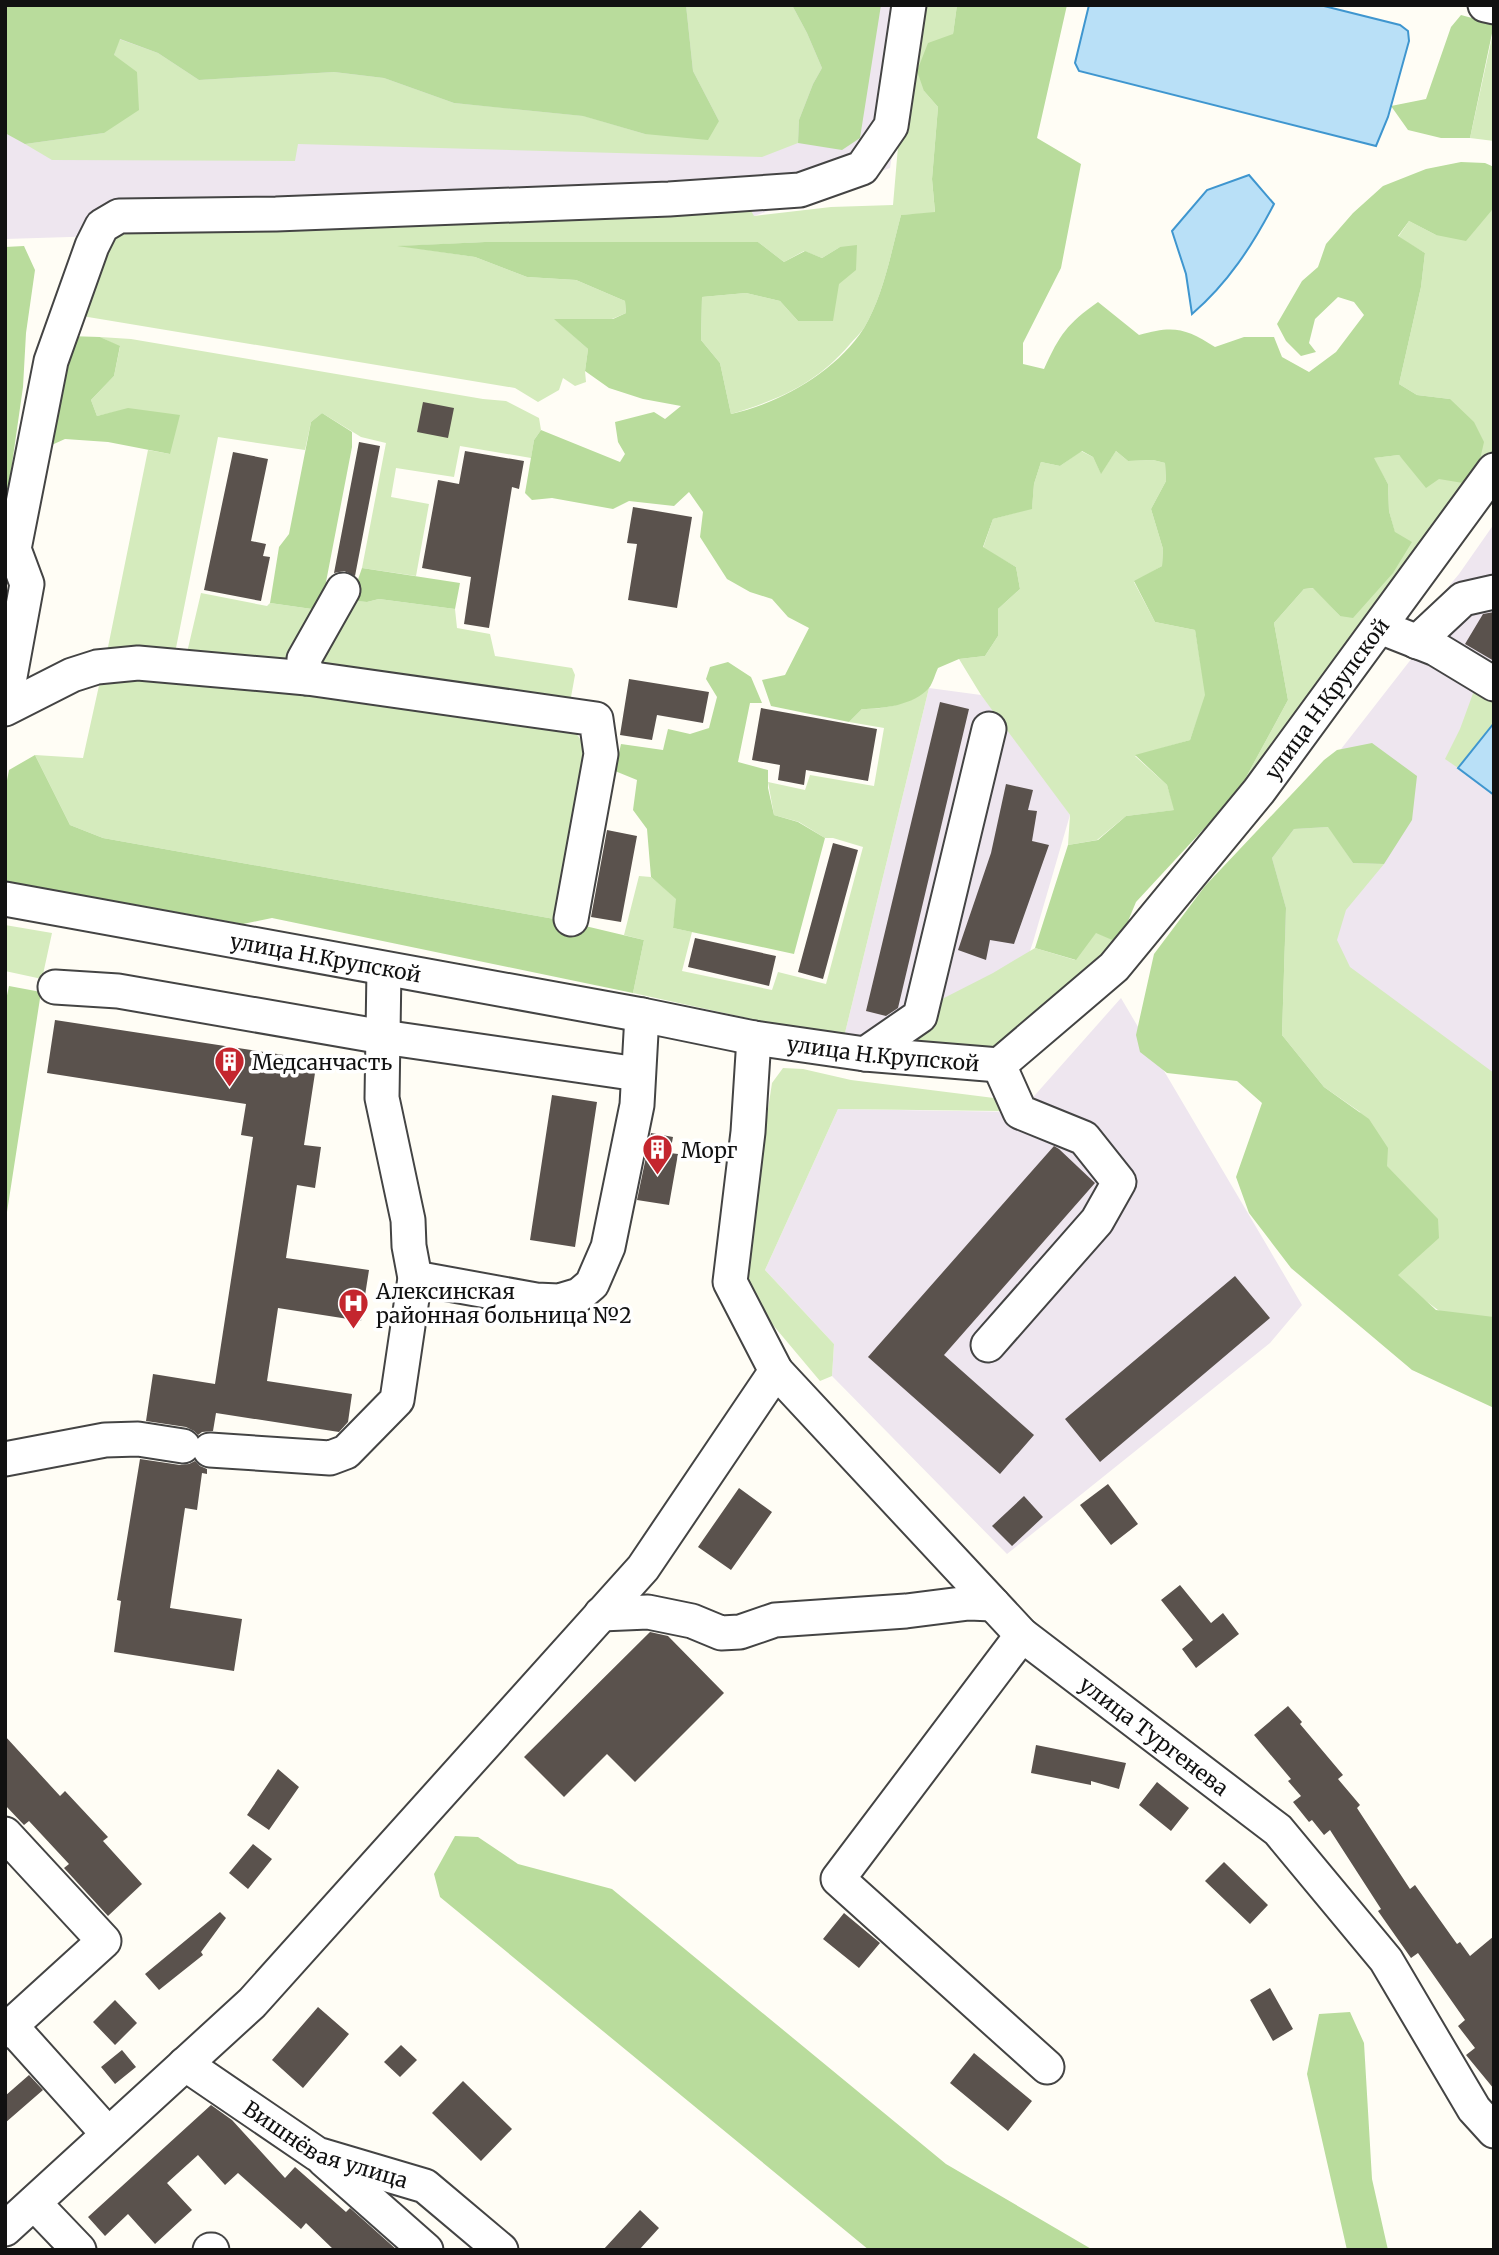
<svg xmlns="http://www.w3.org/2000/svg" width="1499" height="2255" font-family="Merriweather,serif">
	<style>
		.industrial { fill: #eee6ef }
		.green { fill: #d5ebbd }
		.forest { fill: #b9dc9c }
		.water { fill: #b9e0f7; stroke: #3f96cf; stroke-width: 2 }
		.building { fill: #5a524d }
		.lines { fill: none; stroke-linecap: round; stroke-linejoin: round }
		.minor-casing { stroke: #444; stroke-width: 37 }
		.minor { stroke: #fff; stroke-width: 33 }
		.labels { text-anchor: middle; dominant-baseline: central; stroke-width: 7; stroke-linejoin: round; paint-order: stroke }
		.street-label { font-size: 21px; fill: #111; stroke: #fff }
		.poi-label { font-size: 21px; fill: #111; stroke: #fff; text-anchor: start }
	</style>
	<rect width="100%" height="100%" fill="#fffdf5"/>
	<path class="industrial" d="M 5,5 L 916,5 L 890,168 L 754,216 L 5,239 Z
		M 1494,524 L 1494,675 L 1417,624 L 1459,574 Z
		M 1412,658 L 1494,697 L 1494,1113 L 1225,898 Z
		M 929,688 L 981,695 L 1034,762 L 1070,815 L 1033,942 L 998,1046 L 844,1037 Z
		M 1121,998 L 1302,1305 L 1270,1343 L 1007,1554 L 832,1376 L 834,1344 L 765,1270 L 838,1109 L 1020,1112 Z"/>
	<path class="green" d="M 686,5 L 792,5 L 807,33 L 822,68 L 813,84 L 799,120 L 798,143 L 762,157 L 298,144 L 295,161 L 52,160 L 25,144 L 104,133 L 114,55 L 119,39 L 158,53 L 199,80 L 334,72 L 384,78 L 454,103 L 584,116 L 645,134 L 719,121 L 693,71 Z
		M 916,5 L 957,5 L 953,34 L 924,91 L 938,107 L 932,179 L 935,213 L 901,215 C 891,252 884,294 864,328 C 860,334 854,339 850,344 C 816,384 780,399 731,414 L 720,363 L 701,340 L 702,297 L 746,293 L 780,301 L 798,321 L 840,247 L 822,258 L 804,251 L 784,262 L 758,242 L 485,242 L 402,246 L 475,257 L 527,277 L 576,280 L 625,301 L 626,313 L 612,319 L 555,319 L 588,349 L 585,371 L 586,382 L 575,386 L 563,378 L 559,390 L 538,402 L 515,388 L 76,315 L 107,237 L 124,223 L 750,209 L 754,216 L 831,207 L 893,205 L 899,135 Z
		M 1494,28 L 1494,141 L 1470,138 Z
		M 1494,200 L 1494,449 L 1244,781 L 1288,700 L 1274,623 L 1304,589 L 1314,588 L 1340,616 L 1411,542 L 1395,533 L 1389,511 L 1388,484 L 1373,458 L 1399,455 L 1407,463 L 1450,399 L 1417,395 L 1399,384 L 1421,287 L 1425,253 L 1398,237 L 1409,221 L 1436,235 L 1492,210 Z
		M 100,337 L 131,339 L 483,399 L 506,401 L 539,418 L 541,430 L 534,440 L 531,458 L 460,446 L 454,477 L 396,468 L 391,497 L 429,504 L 416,576 L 362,568 L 386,443 L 361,437 L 322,413 L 311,422 L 305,450 L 218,437 L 174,658 L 107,652 L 148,450 L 170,454 L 128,409 L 97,416 L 91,400 L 114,376 L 120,347 Z
		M 1081,451 L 1093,457 L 1101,473 L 1116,451 L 1128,461 L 1153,460 L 1165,463 L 1166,481 L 1151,509 L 1163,549 L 1162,566 L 1134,582 L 1155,622 L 1195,630 L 1206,695 L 1190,740 L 1135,756 L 1167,785 L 1175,810 L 1126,816 L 1097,840 L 1068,845 L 1070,815 L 981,695 L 959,659 L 985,656 L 998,636 L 998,609 L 1020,589 L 1016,567 L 983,548 L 993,519 L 1032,508 L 1034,484 L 1041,462 L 1060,466 Z
		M 201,593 L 267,606 L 270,603 L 319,610 L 301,646 L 282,668 L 185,661 Z
		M 379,599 L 455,609 L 457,628 L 490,634 L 495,656 L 572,668 L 575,675 L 569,708 L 326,672 L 317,650 L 343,600 L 367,602 Z
		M 149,676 L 313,688 L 572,727 L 591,755 L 560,920 L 103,838 L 70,825 L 35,755 L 83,758 L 100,681 Z
		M 929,688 L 844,1037 L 811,1032 L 633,993 L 644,940 L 624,935 L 639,876 L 651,877 L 677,899 L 673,928 L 692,932 L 682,971 L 772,990 L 778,972 L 826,984 L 863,847 L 833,838 L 825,838 L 799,822 L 774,815 L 768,782 L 805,790 L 810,775 L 874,786 L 884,728 L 849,722 L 862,709 C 890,709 905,704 929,688 Z
		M 1475,688 L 1494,697 L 1494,723 L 1458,768 L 1445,759 L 1460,729 Z
		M 1329,827 L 1353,863 L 1384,864 L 1346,910 L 1337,940 L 1350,967 L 1494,1073 L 1494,1352 L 1390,1274 L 1360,1112 L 1324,1087 L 1282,1035 L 1286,908 L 1272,858 L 1294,829 Z
		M 5,925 L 52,933 L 42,979 L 5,971 Z
		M 1096,932 L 1119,943 L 998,1046 L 946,1048 L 902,1043 L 944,998 L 993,973 L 1035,948 L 1075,960 Z
		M 783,1068 L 803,1069 L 851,1080 L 994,1098 L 1000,1111 L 838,1109 L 765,1270 L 834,1344 L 832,1376 L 820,1381 L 741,1287 L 772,1083 Z"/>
	<path class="forest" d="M 5,5 L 686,5 L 693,71 L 719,121 L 708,140 L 645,134 L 583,116 L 454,103 L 384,78 L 334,72 L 199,80 L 158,53 L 120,39 L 114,55 L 137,72 L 139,110 L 104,133 L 25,144 L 5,133 Z
		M 792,5 L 881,5 L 860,138 L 842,150 L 798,143 L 799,120 L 813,84 L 822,68 L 807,33 Z
		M 957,5 L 1067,5 L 1037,138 L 1081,164 L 1061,268 L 1023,343 L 1023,364 L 1044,369 C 1060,334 1067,324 1098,302 L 1139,335 C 1173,325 1186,328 1215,347 L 1244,337 L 1274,337 L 1282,357 L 1309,372 L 1336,352 L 1364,315 L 1354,302 L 1338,297 L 1315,319 L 1309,343 L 1316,352 L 1301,356 L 1286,341 L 1277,324 L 1302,281 L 1318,267 L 1326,244 L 1353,213 L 1383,186 L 1426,169 L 1461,162 L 1485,163 L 1494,167 L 1492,210 L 1466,241 L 1436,235 L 1409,221 L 1398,236 L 1425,253 L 1421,287 L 1399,384 L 1417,395 L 1450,399 L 1474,422 L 1484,442 L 1479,464 L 1463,483 L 1439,479 L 1426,488 L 1399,455 L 1374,458 L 1388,484 L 1389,511 L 1395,532 L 1412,542 L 1393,573 L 1353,618 L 1340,616 L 1313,588 L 1304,589 L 1274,623 L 1288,700 L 1244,781 L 1225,806 L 1136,902 L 1119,943 L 1096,933 L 1076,960 L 1035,948 L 1068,845 L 1098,840 L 1126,816 L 1174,810 L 1167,785 L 1135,755 L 1190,740 L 1205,695 L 1195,630 L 1155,622 L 1134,581 L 1162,566 L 1163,549 L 1151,509 L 1166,481 L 1165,463 L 1153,460 L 1128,461 L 1116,451 L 1101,474 L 1093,457 L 1082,451 L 1060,466 L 1041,462 L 1034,484 L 1032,509 L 993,519 L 983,547 L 1016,567 L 1020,589 L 998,609 L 998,636 L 985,656 L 959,659 L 938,668 C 935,674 933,683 929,688 C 914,705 883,709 862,709 L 849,722 L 771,706 L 762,680 L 785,675 L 809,628 L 788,617 L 772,599 L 750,592 L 727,579 L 700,537 L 703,512 L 689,492 L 674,506 L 629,501 L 613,509 L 552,498 L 532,500 L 525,493 L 534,440 L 541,430 L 620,462 L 625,454 L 618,442 L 615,422 L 654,412 L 665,419 L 681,406 L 643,399 L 609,388 L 585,371 L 588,349 L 554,319 L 613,319 L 626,313 L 625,301 L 576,280 L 527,277 L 475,257 L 397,246 L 485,242 L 758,242 L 784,262 L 805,251 L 822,258 L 840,247 L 857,245 L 856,270 L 839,284 L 833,321 L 798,321 L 780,301 L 746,293 L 702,297 L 701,340 L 720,363 L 731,414 C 780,403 836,372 864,328 C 884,294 891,252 901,215 L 935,212 L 932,179 L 938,107 L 924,91 L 917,71 L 928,43 L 953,34 Z
		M 1461,15 L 1494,24 L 1470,138 L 1441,138 L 1408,130 L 1391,106 L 1426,99 L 1451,27 Z
		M 24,246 L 35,270 L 26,333 L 23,387 L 9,485 L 8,520 L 5,527 L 5,247 Z
		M 68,336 L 100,337 L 120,346 L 114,376 L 91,400 L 97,416 L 128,408 L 180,415 L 170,454 L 108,442 L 65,439 L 45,448 Z
		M 322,413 L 352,432 L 352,447 L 326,582 L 337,586 L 319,610 L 270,603 L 279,547 L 289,534 L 311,422 Z
		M 362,568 L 460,583 L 455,609 L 379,599 L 367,602 L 343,600 L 355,588 Z
		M 728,662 L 751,677 L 762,703 L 750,703 L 738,762 L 768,770 L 768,788 L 774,815 L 798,822 L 825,838 L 794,954 L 673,928 L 676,899 L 651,877 L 647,829 L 633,810 L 637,780 L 615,771 L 621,744 L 663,750 L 668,729 L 690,734 L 709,728 L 717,697 L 706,679 L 710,667 Z
		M 1372,743 L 1417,776 L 1412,820 L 1384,864 L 1353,863 L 1328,827 L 1294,829 L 1272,858 L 1286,908 L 1282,1035 L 1324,1087 L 1369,1119 L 1388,1148 L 1387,1166 L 1438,1219 L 1439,1238 L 1398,1275 L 1436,1310 L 1494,1317 L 1494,1408 L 1412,1370 L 1291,1268 L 1249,1213 L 1236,1177 L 1262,1103 L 1237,1081 L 1167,1073 L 1140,1052 L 1136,1035 L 1154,954 L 1205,886 L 1324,760 L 1337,750 Z
		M 35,755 L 70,825 L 103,838 L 560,920 L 644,940 L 633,993 L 272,918 L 243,924 L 5,881 L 5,791 L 9,770 Z
		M 9,986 L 41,992 L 5,1225 L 5,1005 Z
		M 455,1836 L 478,1837 L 518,1864 L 612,1889 L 946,2164 L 1093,2250 L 869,2250 L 440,1897 L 434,1874 Z
		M 1350,2012 L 1364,2043 L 1372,2179 L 1388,2250 L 1347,2250 L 1307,2074 L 1319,2014 Z"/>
	<path class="water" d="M 1089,5 L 1320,5 L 1400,25 L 1408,31 L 1409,41 L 1388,117 L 1376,146 L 1079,71 L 1075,63 Z
		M 1249,175 L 1274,204 C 1252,246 1228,283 1192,314 L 1186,274 L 1172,231 L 1207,190 Z
		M 1494,723 L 1494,795 L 1458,768 Z"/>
	<path class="building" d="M 423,402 L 454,408 L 448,438 L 417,432 Z
		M 359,442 L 380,446 L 355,576 L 344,571 L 334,573 Z
		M 465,451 L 524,461 L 519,489 L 512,487 L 489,628 L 464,624 L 471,577 L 422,568 L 438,480 L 459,484 Z
		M 233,452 L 268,459 L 251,541 L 266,544 L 263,556 L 270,557 L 261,601 L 204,590 Z
		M 633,507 L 692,517 L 677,608 L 628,600 L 637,544 L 627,543 Z
		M 1494,612 L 1494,661 L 1465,644 L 1483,614 Z
		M 629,679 L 709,692 L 703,723 L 657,715 L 652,740 L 620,735 Z
		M 940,702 L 969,709 L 898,1008 L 886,1016 L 866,1011 Z
		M 761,708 L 877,729 L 868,781 L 806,770 L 804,785 L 778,780 L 780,765 L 752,760 Z
		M 1006,784 L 1033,790 L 1028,810 L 1037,811 L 1032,841 L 1049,845 L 1014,944 L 990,940 L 986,960 L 958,950 L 991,853 Z
		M 607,830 L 637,836 L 621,922 L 591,917 Z
		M 833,843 L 858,850 L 823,979 L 798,972 Z
		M 695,938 L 776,956 L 769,986 L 688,967 Z
		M 55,1020 L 317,1060 L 304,1145 L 321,1147 L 315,1188 L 297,1185 L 286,1258 L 369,1270 L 361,1321 L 278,1308 L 267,1381 L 352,1394 L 348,1422 L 339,1432 L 216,1413 L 213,1431 L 202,1432 L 198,1435 L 194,1431 L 186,1427 L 146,1421 L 153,1374 L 215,1384 L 253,1137 L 241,1135 L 246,1104 L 47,1073 Z
		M 552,1095 L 597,1102 L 575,1247 L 530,1240 Z
		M 651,1133 L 673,1137 L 670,1153 L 678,1154 L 669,1205 L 637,1200 Z
		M 1054,1146 L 1059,1149 L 1095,1183 L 944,1355 L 1034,1435 L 1000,1474 L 868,1357 Z
		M 1235,1276 L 1270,1318 L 1100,1462 L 1065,1419 Z
		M 140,1459 L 180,1465 L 189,1464 L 195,1461 L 200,1466 L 207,1469 L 207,1474 L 202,1473 L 197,1510 L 185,1508 L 170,1608 L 242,1619 L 234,1671 L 114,1652 L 121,1601 L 117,1600 Z
		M 1108,1484 L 1138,1524 L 1111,1545 L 1080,1505 Z
		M 739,1488 L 772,1512 L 731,1570 L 698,1547 Z
		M 1024,1496 L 1043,1517 L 1012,1546 L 992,1526 Z
		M 1180,1585 L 1211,1623 L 1223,1613 L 1239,1634 L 1196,1668 L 1182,1649 L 1193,1640 L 1161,1600 Z
		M 650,1632 L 668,1636 L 724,1693 L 635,1782 L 607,1754 L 564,1797 L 524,1757 Z
		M 1288,1706 L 1302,1722 L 1300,1724 L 1343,1775 L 1338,1779 L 1360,1805 L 1357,1808 L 1410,1889 L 1415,1885 L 1457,1944 L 1460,1942 L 1470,1956 L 1494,1936 L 1494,2089 L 1466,2055 L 1475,2048 L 1458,2026 L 1465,2020 L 1418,1953 L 1411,1958 L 1378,1911 L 1381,1909 L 1330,1830 L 1324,1835 L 1312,1820 L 1309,1822 L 1293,1802 L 1301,1796 L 1288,1781 L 1291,1779 L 1254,1735 Z
		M 5,1736 L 60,1796 L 65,1791 L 108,1837 L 103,1841 L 142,1884 L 108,1916 L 64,1868 L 69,1864 L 29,1821 L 24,1825 L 5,1805 Z
		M 1036,1745 L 1126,1763 L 1119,1789 L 1091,1781 L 1091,1785 L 1031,1773 Z
		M 278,1769 L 299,1787 L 269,1830 L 247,1815 Z
		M 1157,1782 L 1189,1808 L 1171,1831 L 1139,1805 Z
		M 253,1844 L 272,1859 L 248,1889 L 229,1873 Z
		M 1224,1862 L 1268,1905 L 1250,1924 L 1205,1881 Z
		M 220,1912 L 226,1918 L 201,1952 L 203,1955 L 159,1990 L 145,1974 Z
		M 844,1913 L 880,1943 L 859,1968 L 823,1939 Z
		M 1270,1988 L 1293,2029 L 1273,2041 L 1250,2000 Z
		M 115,2000 L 137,2023 L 115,2045 L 93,2022 Z
		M 318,2007 L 349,2034 L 303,2088 L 272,2060 Z
		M 401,2045 L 417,2060 L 400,2077 L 384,2062 Z
		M 122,2050 L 136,2067 L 115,2084 L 101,2067 Z
		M 974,2053 L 1032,2101 L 1008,2131 L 950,2083 Z
		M 29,2075 L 43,2090 L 5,2123 L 5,2096 Z
		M 463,2081 L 512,2129 L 481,2161 L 432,2113 Z
		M 211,2105 L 232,2120 L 285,2178 L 295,2167 L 346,2212 L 350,2208 L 397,2250 L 334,2250 L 306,2223 L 301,2229 L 238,2173 L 225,2185 L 198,2155 L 167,2183 L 192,2210 L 155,2244 L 128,2214 L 105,2236 L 88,2217 Z
		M 640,2210 L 659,2228 L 639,2250 L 603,2250 Z"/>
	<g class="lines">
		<defs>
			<g id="minor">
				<path d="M 1485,5 L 1494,7"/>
				<path d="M 1380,627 L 1436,649 L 1494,684"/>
				<path d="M 1417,642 L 1463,599 L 1494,592"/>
				<path d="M 307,678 L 304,659 L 343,590"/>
				<path d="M 5,704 L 27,584 L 14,549 L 51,361 L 92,246 L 102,226 L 119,216 L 276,214 L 669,199 L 800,190 L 862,168 L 891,126 L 909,5"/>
				<path d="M 5,709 L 72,675 L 97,667 L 138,663 L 307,678 L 596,719 L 601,754 L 571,919"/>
				<path id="s1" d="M 5,899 L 642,1015 L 754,1038 L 865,1054 L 999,1065 L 1114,967 L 1259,791 L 1494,470"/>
				<path d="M 55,987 L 118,991 L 383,1037 L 638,1074"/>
				<path d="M 865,1054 L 920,1016 L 989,729"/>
				<path d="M 415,1278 L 536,1300 L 559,1301 L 579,1295 L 592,1284 L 608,1247 L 637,1105 L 642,1015"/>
				<path d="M 988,1345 L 1097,1221 L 1119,1182 L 1084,1138 L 1020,1112 L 999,1065"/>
				<path id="s2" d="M 776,1371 L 1022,1635 L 1278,1830 L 1386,1960 L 1474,2109 L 1494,2131"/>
				<path d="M 210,1450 L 330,1458 L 346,1452 L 397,1400 L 415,1278 L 409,1246 L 408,1220 L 382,1098 L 384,969"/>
				<path d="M 5,1459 L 105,1440 L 138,1439 L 183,1446"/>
				<path d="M 601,1614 L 648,1612 L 692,1621 L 721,1633 L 740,1632 L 775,1620 L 906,1611 L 969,1603 L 993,1604"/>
				<path d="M 1022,1635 L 838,1879 L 1047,2067"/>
				<path d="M 5,1834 L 104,1941 L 5,2031"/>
				<path d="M 11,2026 L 108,2134"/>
				<path id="s3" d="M 185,2064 L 317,2154 L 425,2186 L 501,2250"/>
				<path d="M 324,2160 L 426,2250"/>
				<path d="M 34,2203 L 79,2250"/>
				<path d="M 5,2229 L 252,2003 L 643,1568 L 776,1371 L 730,1282 L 748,1132 L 754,1038"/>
				<path d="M 210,2250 L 212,2250"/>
			</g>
		</defs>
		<use href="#minor" class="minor-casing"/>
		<use href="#minor" class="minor"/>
	</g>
	<defs>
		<symbol id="building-pin" viewBox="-11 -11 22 30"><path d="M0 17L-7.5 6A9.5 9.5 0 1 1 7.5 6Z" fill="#c4262e" stroke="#fff"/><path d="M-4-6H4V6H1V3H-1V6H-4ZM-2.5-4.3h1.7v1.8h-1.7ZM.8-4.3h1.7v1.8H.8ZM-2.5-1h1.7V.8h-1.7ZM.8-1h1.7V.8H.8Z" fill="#fff"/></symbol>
		<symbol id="hospital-pin" viewBox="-11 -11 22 30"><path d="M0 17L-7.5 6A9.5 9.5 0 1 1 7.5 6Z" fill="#c4262e" stroke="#fff"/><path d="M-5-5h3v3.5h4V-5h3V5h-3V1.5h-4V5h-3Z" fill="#fff"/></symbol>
	</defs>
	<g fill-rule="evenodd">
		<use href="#building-pin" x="212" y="1044" width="35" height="47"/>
		<use href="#building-pin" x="640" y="1132" width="35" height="47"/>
		<use href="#hospital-pin" x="336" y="1286" width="35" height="47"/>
	</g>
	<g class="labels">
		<g class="street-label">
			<text stroke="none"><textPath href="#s1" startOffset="1502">улица Н.Крупской</textPath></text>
			<text stroke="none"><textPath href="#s1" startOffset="326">улица Н.Крупской</textPath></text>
			<text stroke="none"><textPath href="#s1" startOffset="892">улица Н.Крупской</textPath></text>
			<text stroke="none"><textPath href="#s2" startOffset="527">улица Тургенева</textPath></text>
			<text stroke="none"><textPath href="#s3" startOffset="164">Вишнёвая улица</textPath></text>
		</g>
		<g class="poi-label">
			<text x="252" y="1062">Медсанчасть</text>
			<text x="681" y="1150">Морг</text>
			<text x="376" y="1291">Алексинская<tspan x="376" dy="24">районная больница №2</tspan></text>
		</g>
	</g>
	<rect width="1499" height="2255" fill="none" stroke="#111111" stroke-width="14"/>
</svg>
